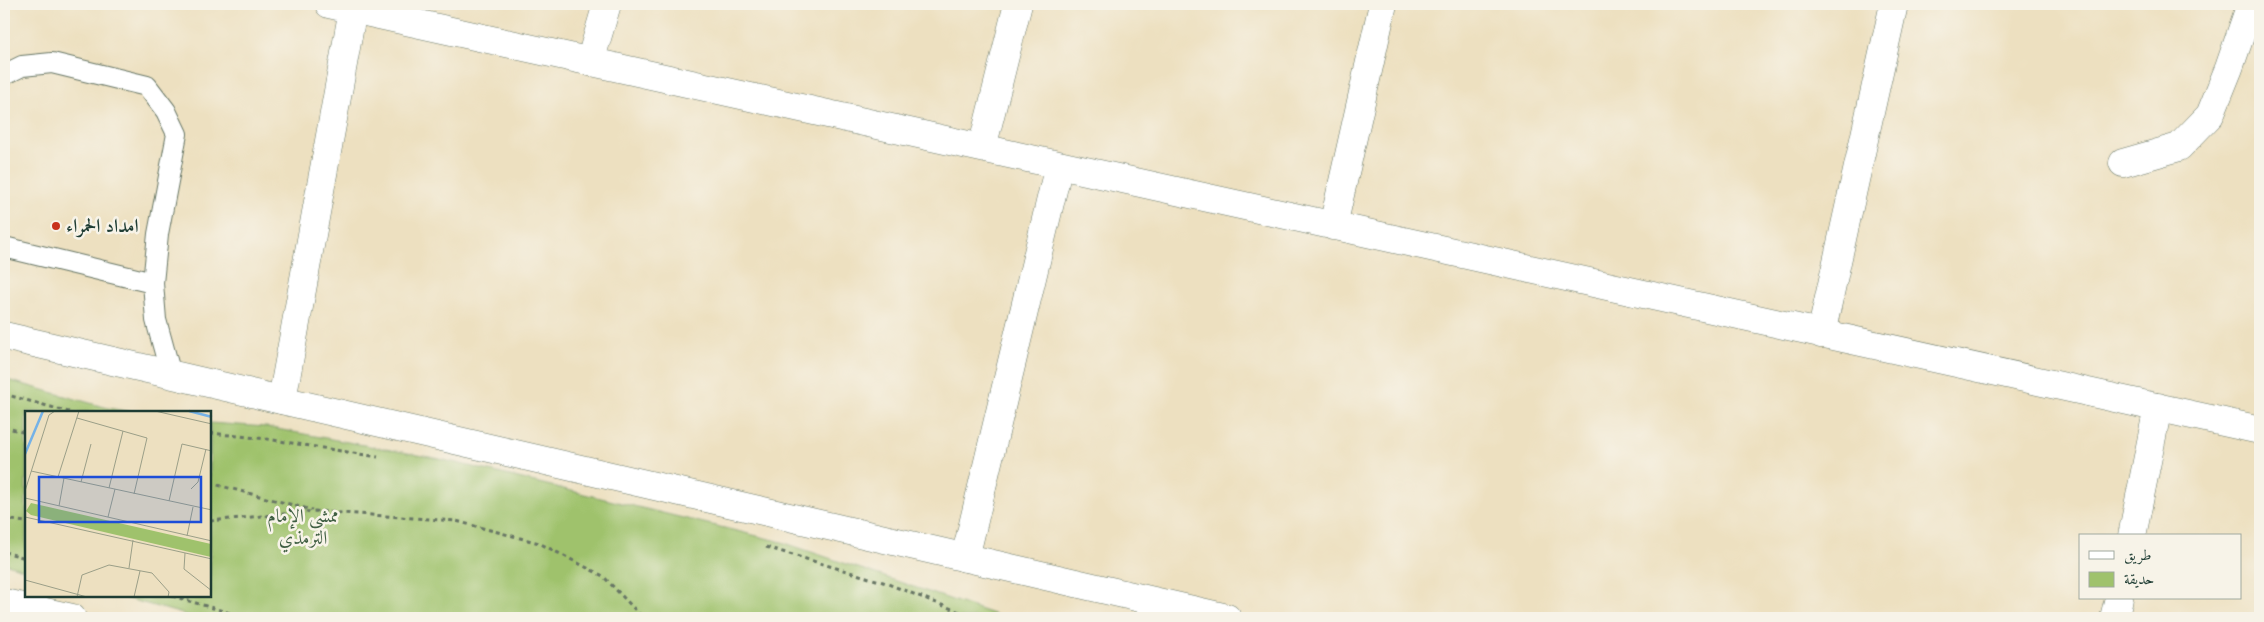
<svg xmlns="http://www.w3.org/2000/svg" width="2264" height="622" font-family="Cardo,Amiri,serif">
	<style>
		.green { fill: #9fc26c; stroke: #5f8050 }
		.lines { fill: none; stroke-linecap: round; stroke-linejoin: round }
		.service-casing { stroke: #677665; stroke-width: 22 }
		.minor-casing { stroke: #677665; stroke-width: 29 }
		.tertiary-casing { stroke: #677665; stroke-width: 29 }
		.path { stroke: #677665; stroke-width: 3; stroke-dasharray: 4 4; stroke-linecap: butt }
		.service { stroke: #fff; stroke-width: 20 }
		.minor { stroke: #fff; stroke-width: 28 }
		.tertiary { stroke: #fff; stroke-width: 28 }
		.poi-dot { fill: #c8321e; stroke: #f7f3e8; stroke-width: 2 }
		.labels { text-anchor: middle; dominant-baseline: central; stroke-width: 5; stroke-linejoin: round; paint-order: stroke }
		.poi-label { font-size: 19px; font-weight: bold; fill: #1f3d34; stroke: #f7f3e8; text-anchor: start }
		.park-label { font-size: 19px; fill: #3f5e42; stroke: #f7f3e8 }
		.inset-river { fill: none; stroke: #75b2e7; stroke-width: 2.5 }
		.inset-road { fill: none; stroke: #9b9f88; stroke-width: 1 }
		.view { fill: #1d4ed8; fill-opacity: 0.15; stroke: #1d4ed8; stroke-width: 2.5 }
		.inset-edge { fill: none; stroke: #1f3d34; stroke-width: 2.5 }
	</style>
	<rect width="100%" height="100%" fill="#f7f3e8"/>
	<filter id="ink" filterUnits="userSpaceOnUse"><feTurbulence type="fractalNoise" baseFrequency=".02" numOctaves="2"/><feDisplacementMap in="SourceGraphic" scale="10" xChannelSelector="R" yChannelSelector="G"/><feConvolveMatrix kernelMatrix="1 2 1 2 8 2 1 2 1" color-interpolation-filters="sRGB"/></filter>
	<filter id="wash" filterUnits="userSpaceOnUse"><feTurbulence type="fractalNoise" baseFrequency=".0096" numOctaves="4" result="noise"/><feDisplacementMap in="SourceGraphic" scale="20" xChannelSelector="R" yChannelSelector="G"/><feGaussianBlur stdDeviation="1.12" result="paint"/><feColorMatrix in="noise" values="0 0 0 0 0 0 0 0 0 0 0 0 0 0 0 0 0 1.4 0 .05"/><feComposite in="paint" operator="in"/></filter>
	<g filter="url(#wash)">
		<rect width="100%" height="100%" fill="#ede0c0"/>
		<path class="green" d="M 4,379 L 108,408 L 132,412 L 26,412 L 26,570 L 4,563 Z
			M 210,423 L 266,427 L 440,459 L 782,542 L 1005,618 L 197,618 L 118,596 L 210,596 Z"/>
	</g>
	<g filter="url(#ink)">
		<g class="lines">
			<defs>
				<path id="service" d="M 4,75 L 22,66 L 52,63 L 147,86 L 166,111 L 177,134 L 158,234 L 153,283 L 156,320 L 171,375
					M 4,247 L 153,283"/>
				<path id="minor" d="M 329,4 L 2260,430
					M 590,62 L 607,4
					M 982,148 L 1018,4
					M 2123,163 L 2179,147 L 2210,115 L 2229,68 L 2251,4
					M 1333,226 L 1383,4
					M 1821,334 L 1894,4
					M 282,400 L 353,9
					M 2132,536 L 2158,407
					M 965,558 L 1059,165
					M 2114,618 L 2119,598"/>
				<path id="tertiary" d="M 4,336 L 1227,618
					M 4,603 L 72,618"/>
			</defs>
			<use href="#service" class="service-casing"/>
			<use href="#minor" class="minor-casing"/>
			<use href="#tertiary" class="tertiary-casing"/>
			<path class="path" d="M 4,394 L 69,412
				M 4,427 L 26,433
				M 210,433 L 267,439 L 378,457
				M 210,483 L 312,510
				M 4,519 L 26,522
				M 210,521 L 315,511 L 456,521 L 539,543 L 603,576 L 643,618
				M 766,547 L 883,582 L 975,618
				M 4,552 L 26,558
				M 172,596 L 247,618"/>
			<use href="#service" class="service"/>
			<use href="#minor" class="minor"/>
			<use href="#tertiary" class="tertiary"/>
		</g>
	</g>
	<circle class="poi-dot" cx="56" cy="226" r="5"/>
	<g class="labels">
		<g class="poi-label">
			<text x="66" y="226">امداد الحمراء</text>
		</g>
		<g class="park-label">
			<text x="303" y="516">ممشى الإمام<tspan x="303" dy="22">الترمذي</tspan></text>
		</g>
	</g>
	<g transform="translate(25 411)">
		<rect width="186" height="186" fill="#ede0c0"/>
		<path d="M 6,92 L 186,133 L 186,146 L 6,104 L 1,100 Z" fill="#9fc26c"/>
		<path class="inset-river" d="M 164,0 L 187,6M 0,43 L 18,0"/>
		<path class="inset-road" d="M 130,0 L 187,13M 52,7 L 122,27 L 109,83M 6,60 L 187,99M 33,66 L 54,0M 56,71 L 66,33M 84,77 L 98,20M 166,78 L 173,71 L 181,38M 0,80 L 24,4 L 30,0M 0,87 L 187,130M 144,90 L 157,33 L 187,40M 34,95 L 39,67M 0,106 L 187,148M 83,106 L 90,78M 162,125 L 168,96M 160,142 L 159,158 L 187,180M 104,157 L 108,129M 0,169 L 62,186M 52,186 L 57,164 L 84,154 L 127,162 L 144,181 L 143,186M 109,186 L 115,160"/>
		<path class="view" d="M 14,66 L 176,66 L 176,111 L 14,111 Z"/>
		<rect width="186" height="186" class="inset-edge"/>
	</g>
	<rect width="2264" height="622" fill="none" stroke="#f7f3e8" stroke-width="20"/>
	<rect x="2079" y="534" width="162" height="65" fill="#f7f3e8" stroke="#a1aaa0"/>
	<rect x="2089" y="551" width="25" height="8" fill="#ffffff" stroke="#a1aaa0"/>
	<text x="2124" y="560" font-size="15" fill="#1f3d34">طريق</text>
	<rect x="2089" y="572" width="25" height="15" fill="#9fc26c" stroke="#a1aaa0"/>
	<text x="2124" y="584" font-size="15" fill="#1f3d34">حديقة</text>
</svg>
